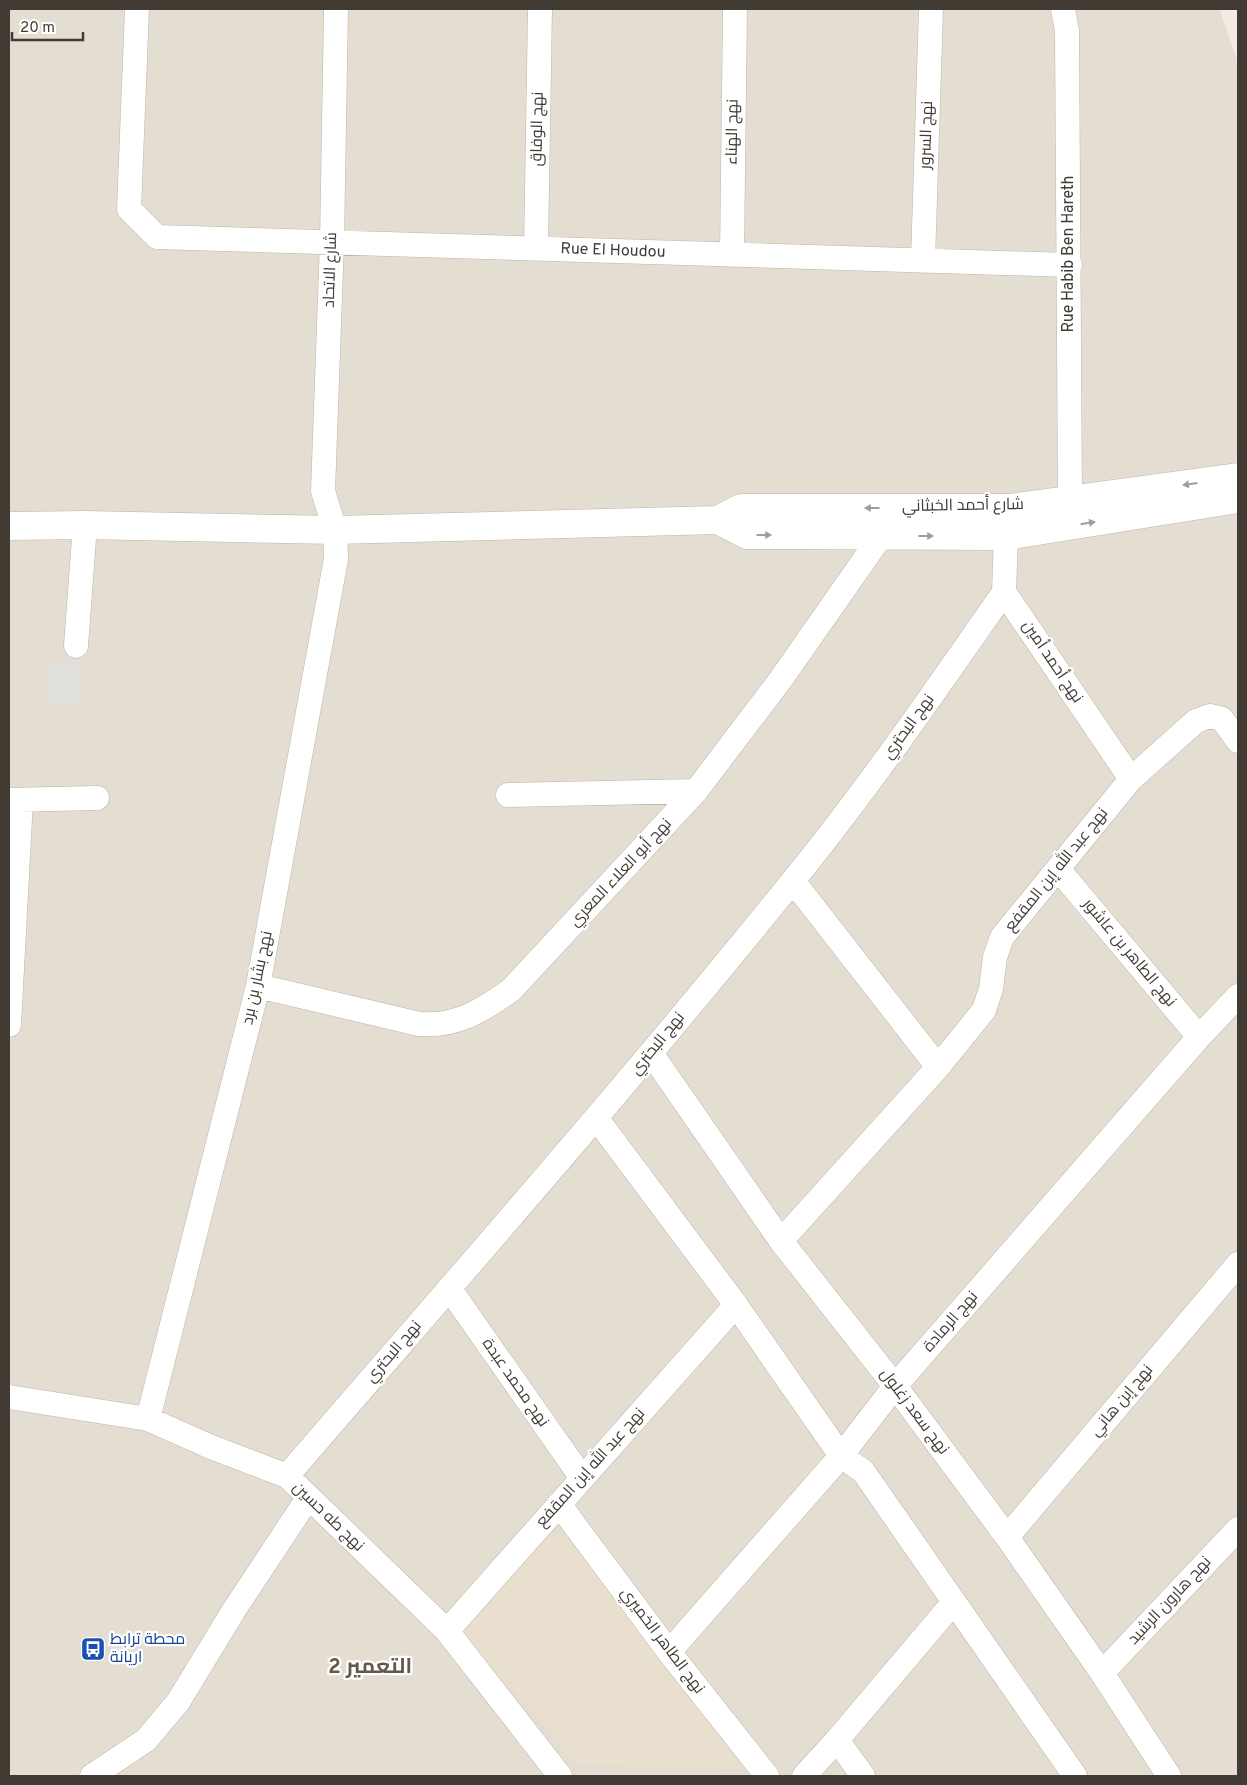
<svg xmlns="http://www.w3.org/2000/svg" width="1247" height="1785" font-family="Overpass,Cairo,sans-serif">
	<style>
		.residential { fill: #e4ddd2 }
		.education { fill: #e9dfce }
		.parking { fill: #e1dfdc }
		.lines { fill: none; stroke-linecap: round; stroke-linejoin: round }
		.minor-casing { stroke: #beb5aa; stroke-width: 25 }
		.tertiary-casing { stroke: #beb5aa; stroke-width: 29 }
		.minor { stroke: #fff; stroke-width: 24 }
		.tertiary { stroke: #fff; stroke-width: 28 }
		.oneway { fill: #a09d9a }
		.labels { text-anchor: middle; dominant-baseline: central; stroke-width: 4.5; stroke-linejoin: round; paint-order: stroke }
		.street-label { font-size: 16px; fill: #423b34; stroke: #fff }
		.transit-label { font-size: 16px; fill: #164399; stroke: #fff; text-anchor: start }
		.district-label { font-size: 21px; font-weight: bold; fill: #64584c; stroke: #fff }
	</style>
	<rect width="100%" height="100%" fill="#f1ebe3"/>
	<path class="residential" d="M 9,9 L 1219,9 L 1238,62 L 1238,1776 L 9,1776 Z"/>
	<path class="education" d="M 543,1535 L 567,1536 L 582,1547 L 744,1769 L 578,1764 L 460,1630 Z"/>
	<path class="parking" d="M 83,656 L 80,707 L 48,706 L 46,690 L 48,664 L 68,664 L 69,658 Z"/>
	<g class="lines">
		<defs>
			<path id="minor" d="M 137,9 L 129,209 L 157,237 L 1070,265
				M 1063,9 L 1067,31 L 1070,500
				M 536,248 L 540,9
				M 732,255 L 735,9
				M 923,261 L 931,9
				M 1006,536 L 1004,592 L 1131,779
				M 76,646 L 85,525
				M 508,795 L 696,791
				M 9,800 L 97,798
				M 1059,870 L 1199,1037
				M 793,881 L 938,1067
				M 258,986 L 419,1024 C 456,1027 482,1011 511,990 L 696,791 L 781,679 L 881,536
				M 9,1025 L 21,800
				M 651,1053 L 781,1241 L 895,1386 L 1007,1537 L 1102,1673 L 1169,1776
				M 597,1119 L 736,1305 L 841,1456 L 863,1471 L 1075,1776
				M 781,1241 L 938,1067 L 984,1010 L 991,989 L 995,957 L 1002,937 L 1131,779 L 1196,721 L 1210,716 L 1222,719 L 1238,741
				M 449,1288 L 582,1478
				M 9,1397 L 148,1419 L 211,1447 L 287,1476 L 447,1631 L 560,1776
				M 148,1419 L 258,986 L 336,559 L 335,530 L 323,491 L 332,242 L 336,9
				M 287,1476 C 456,1280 628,1085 791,883 C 867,790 935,691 1004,592
				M 559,1504 L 669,1652 L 767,1776
				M 1007,1537 L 1238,1264
				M 447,1631 L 736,1305
				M 669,1652 L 841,1456 L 895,1386 L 1199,1037 L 1238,996
				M 1102,1673 L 1238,1529
				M 837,1740 L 863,1776
				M 92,1776 L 146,1740 L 178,1702 L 234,1610 L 308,1498
				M 804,1776 L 837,1740 L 953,1603"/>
			<path id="tertiary" d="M 718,520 L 741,508 L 1009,508 L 1238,477
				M 9,526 L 85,525 L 335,530 L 718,520 L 747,535 L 1006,536 L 1238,499"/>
		</defs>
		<use href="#minor" class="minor-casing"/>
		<use href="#tertiary" class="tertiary-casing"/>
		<use href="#minor" class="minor"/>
		<use href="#tertiary" class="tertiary"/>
	</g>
	<defs><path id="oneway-solid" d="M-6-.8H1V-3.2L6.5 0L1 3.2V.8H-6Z" transform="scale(1.25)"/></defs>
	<g class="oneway">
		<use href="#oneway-solid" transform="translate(1190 484) rotate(172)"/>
		<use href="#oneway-solid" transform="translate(872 508) rotate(-180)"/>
		<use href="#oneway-solid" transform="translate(1088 523) rotate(-9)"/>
		<use href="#oneway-solid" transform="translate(764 535)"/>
		<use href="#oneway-solid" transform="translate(926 536)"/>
	</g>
	<defs>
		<symbol id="bus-square" viewBox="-11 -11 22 22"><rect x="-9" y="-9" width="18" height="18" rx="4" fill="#1a4fb4" stroke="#fff"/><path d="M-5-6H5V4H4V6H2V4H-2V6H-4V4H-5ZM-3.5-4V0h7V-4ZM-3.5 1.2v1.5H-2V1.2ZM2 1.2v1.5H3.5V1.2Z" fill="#fff"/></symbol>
	</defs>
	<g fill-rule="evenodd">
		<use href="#bus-square" x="79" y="1635" width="28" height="28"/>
	</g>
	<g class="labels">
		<g class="street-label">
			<text transform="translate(538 129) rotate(-89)">نهج الوفاق</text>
			<text transform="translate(733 132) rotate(-89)">نهج الهناء</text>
			<text transform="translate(927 135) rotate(-88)">نهج السرور</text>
			<text transform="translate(613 251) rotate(2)">Rue El Houdou</text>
			<text transform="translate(1069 254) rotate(-90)">Rue Habib Ben Hareth</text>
			<text transform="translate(331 270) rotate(-88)">شارع الاتحاد</text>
			<text transform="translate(963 506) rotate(-1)">شارع أحمد الخبثاني</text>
			<text transform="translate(1052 662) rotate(56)">نهج أحمد أمين</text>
			<text transform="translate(909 727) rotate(-54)">نهج البحتري</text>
			<text transform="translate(1057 870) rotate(-51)">نهج عبد الله إبن المقفع</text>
			<text transform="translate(621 873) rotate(-47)">نهج أبو العلاء المعري</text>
			<text transform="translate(1129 953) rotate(50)">نهج الطاهر بن عاشور</text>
			<text transform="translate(258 978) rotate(-78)">نهج بشار بن برد</text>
			<text transform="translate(658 1044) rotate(-51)">نهج البحتري</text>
			<text transform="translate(951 1322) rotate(-49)">نهج الرمادة</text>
			<text transform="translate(394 1352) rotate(-49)">نهج البحتري</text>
			<text transform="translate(515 1383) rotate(55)">نهج محمد عبدة</text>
			<text transform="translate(1122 1401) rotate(-50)">نهج إبن هاني</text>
			<text transform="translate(914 1412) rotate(53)">نهج سعد زغلول</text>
			<text transform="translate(591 1468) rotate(-48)">نهج عبد الله إبن المقفع</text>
			<text transform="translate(328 1517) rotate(44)">نهج طه حسين</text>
			<text transform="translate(1170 1601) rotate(-47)">نهج هارون الرشيد</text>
			<text transform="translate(662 1641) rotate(53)">نهج الطاهر الخميري</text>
		</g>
		<g class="transit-label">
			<text x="110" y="1640">محطة ترابط<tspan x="110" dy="18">اريانة</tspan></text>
		</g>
		<g class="district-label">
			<text x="370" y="1667">التعمير 2</text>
		</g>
	</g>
	<rect width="1247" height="1785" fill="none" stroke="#423b34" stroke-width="20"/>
	<path d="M12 32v8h71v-8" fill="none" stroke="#423b34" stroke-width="2.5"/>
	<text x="20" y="32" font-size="15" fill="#423b34" stroke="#ffffff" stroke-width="4" paint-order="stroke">20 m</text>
</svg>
